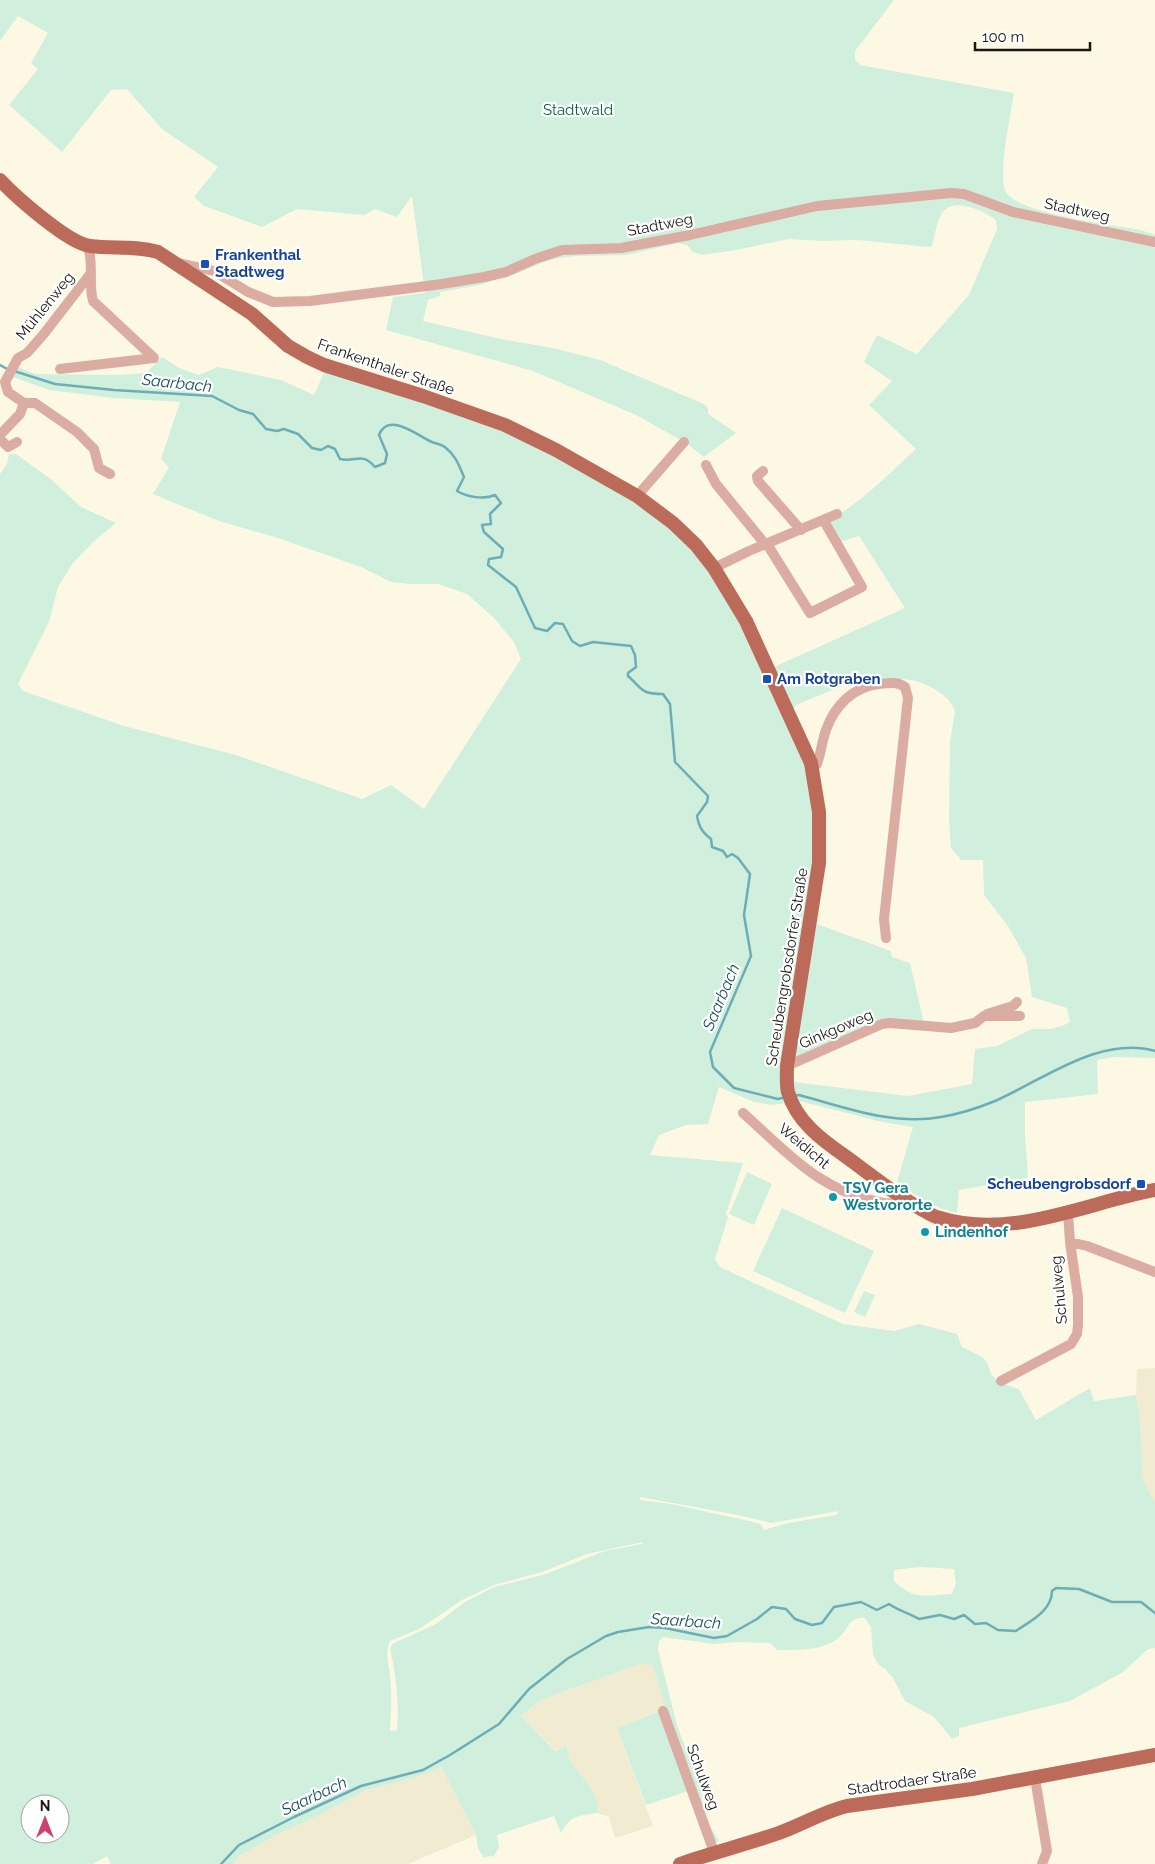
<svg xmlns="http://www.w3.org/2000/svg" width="1155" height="1864" font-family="Raleway,sans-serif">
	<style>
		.built { fill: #f1ecd1 }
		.green { fill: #d0f0dd; fill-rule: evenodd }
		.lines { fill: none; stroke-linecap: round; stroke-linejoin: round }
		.stream { stroke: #6cadb7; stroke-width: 2.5 }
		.minor { stroke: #dbaca2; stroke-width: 10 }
		.major { stroke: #bc6a5a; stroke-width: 14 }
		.transit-dot { fill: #1a4fb4; stroke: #fff; stroke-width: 2 }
		.culture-dot { fill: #0f9aa8; stroke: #fff; stroke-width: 2 }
		.labels { text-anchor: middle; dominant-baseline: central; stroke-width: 4.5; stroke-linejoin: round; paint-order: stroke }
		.park-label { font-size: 15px; fill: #05613d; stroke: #fff }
		.street-label { font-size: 15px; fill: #181710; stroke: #fff }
		.transit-label { font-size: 15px; font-weight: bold; fill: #164399; stroke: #fff; text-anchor: start }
		.culture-label { font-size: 15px; font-weight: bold; fill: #0d838f; stroke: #fff; text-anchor: start }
		.water-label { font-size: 16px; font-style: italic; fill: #174f58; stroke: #fff }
	</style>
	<rect width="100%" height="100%" fill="#fcf8e4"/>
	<path class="built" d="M 1155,1368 L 1155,1502 L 1143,1481 L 1140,1420 L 1136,1395 L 1137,1369 Z
		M 640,1664 L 653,1664 L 666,1709 L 617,1728 L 653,1826 L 615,1838 L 609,1817 L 597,1813 L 598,1808 L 569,1760 L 567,1746 L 556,1751 L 521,1716 L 541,1700 Z
		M 441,1767 L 476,1835 L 408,1864 L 233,1864 L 238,1857 L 276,1835 L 320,1815 L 366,1790 L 413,1778 Z"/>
	<path class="green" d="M 0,0 L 894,0 L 855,51 L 855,60 L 860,65 L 1014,93 C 1011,113 997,178 1006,192 C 1019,214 1114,225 1141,230 L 1155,235 L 1155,1058 L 1116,1057 L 1097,1060 L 1098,1094 L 1025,1102 L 1025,1137 L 1028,1178 L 959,1190 L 957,1213 C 934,1208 916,1196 897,1182 L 913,1127 L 882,1122 L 799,1101 L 773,1105 L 754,1102 L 719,1087 L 708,1124 L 686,1125 L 659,1135 L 650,1155 L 743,1163 L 726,1214 L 728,1217 L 715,1259 L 720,1267 L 843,1324 L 894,1331 L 919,1324 L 957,1334 L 962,1347 C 969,1351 981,1355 986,1361 C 989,1365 989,1371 992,1375 C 996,1381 1012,1388 1019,1389 L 1036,1420 L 1090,1388 L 1094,1401 L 1136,1395 L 1140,1420 L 1143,1481 L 1155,1502 L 1155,1648 L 1148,1649 L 1123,1672 L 1070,1701 L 959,1728 L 959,1736 L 952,1739 L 934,1717 L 905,1701 L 893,1678 L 885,1669 L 878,1664 L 873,1655 L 871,1627 L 865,1618 C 848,1615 848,1632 836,1640 C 820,1651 795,1650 777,1650 L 770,1643 L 737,1642 L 713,1644 L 663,1637 L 659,1641 L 658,1650 L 677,1725 L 701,1791 L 704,1810 L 710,1826 L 719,1841 L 708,1846 L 688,1791 L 646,1805 L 617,1728 L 666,1709 L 653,1665 L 640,1664 L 541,1700 L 521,1716 L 555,1751 L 567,1746 C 568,1751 568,1757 571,1762 C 580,1777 601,1793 597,1813 C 578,1816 571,1815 561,1833 L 554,1816 L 497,1835 L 499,1847 L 494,1856 L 483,1857 L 478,1848 L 476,1835 L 441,1767 L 413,1778 L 366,1790 L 320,1815 L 276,1835 L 238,1857 L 233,1864 L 111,1864 L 107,1856 L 93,1864 L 0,1864 L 0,474 L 7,464 L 9,454 L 16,454 L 52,480 L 81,507 L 116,523 L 93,542 L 73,563 L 58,587 L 49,622 L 18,684 L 23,691 L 124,726 L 236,755 L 362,799 L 391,785 L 424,809 L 521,659 L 514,642 L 494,618 L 467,594 L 438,584 L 410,584 L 391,582 L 361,567 L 278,538 L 219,521 L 153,494 L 169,467 L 161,459 L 180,402 L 113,398 L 49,390 L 13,377 L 18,367 L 35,374 L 119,375 L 146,373 L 162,357 L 179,368 L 199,375 L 218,367 L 281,380 L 314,395 L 325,370 L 504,430 L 589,472 L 670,526 L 694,550 L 774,667 L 905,608 L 859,536 L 840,542 L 827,522 C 860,503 888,475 916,449 L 869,405 L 892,381 L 864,362 L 877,335 L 917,354 L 969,295 L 997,229 L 996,220 C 983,210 951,195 941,215 C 936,224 935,236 932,246 L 928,247 L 858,240 L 822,241 L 789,239 L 736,250 L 702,255 L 693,252 L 687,245 L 678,243 L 627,255 L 576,256 L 559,258 L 544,262 L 518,273 L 479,285 L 440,292 L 440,296 L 428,300 L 423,321 L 501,339 L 553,348 L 600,360 L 704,404 L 708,408 L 708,414 L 736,433 L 704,457 L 686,443 L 636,415 L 533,371 L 386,330 L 393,297 L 425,293 L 412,196 L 397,217 L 375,209 L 364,215 L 297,209 L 262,227 L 204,206 L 194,197 L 218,167 L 162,129 L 127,89 L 111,90 L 62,152 L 9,105 L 38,69 L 31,63 L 48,33 L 18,16 L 0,41 ZM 892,679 C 899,679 908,679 916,681 C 929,685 953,697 955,712 L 950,742 L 949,821 L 951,848 L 961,860 L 983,860 L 984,895 L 1008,926 L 1026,958 L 1032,997 L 1067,1008 L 1070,1022 L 1062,1026 L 1050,1029 L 1032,1029 L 997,1046 L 975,1049 L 972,1084 L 908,1096 L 794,1082 L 793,1059 L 883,1020 L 924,1023 L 910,963 L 892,957 L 891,951 L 814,923 L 818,771 L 792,709 L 798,704 L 852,682 L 855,688 ZM 640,1497 L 738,1515 L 771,1523 L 839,1511 L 836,1515 L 788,1523 L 764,1530 L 761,1524 L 749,1521 L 671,1504 L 640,1500 ZM 643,1542 L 642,1544 L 605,1551 L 546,1574 L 494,1587 L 465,1602 L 436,1624 L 392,1644 C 389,1650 392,1656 393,1663 C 397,1685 399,1708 397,1730 L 390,1731 C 391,1712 392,1694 390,1675 C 389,1663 384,1653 390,1641 L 419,1629 L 462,1600 L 494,1585 L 542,1572 L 587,1554 ZM 920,1567 L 954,1569 L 956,1583 L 952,1594 C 926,1595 915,1601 894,1581 L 894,1570 ZM 30,1804 L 60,1804 L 60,1834 L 30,1834 Z
		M 747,1172 L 772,1184 L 754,1225 L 729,1214 Z
		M 782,1208 L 874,1251 L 845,1313 L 753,1271 Z
		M 864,1291 L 875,1295 L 865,1317 L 854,1312 Z"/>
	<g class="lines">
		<path class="stream" d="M 0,365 L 9,370
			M 14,371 L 55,384 L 114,390 L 212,396 L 239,410 L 253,414 L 266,429 L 277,431 L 284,429 L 298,434 L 312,448 L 321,450 L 328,446 L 335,449 L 340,459 C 356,463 361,451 375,467 L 385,463 L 387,454 L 379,435 C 388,411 418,436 432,442 C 437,444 442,444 446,448 C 456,456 459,466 464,477 L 457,491 C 467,497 484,500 495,495 L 501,503 L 490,514 L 491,524 L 482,525 L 484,532 L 503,549 L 501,557 L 489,559 L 488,565 L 516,587 L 535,628 L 547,631 L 555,623 L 563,624 L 572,641 L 580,646 L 593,642 L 631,646 L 635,655 L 636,667 L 628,673 L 628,676 C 643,689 640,694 663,694 L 670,704 L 675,762 L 708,796 L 707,802 L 697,816 C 699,827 702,832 711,839 L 712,847 L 723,851 L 727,857 L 732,854 L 738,858 L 750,874 L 744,915 L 751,956 L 710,1052 L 713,1067 L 734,1088 L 778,1099 L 786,1097
			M 794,1096 L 799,1095 C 844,1107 893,1126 941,1117 C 959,1114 978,1108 995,1101 C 1043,1080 1100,1035 1155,1051
			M 221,1864 L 239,1845 L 294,1817 L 361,1786 L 423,1770 L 450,1755 L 499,1724 L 529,1689 L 567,1659 L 606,1636 L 618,1632 L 649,1627 L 665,1628 L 714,1638 L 727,1636 L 757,1619 L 772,1607 L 786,1609 L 795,1619 L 812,1625 L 822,1623 L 834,1607 L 861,1602 L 877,1610 L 889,1604 C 899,1611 909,1613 919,1619 L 940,1615 L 954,1619 L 964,1615 L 975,1624 L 986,1623 L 998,1630 L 1016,1631 C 1030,1621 1052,1611 1052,1591 L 1056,1588 L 1079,1589 L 1112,1602 L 1141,1602 L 1155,1613"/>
		<path class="minor" d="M 88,246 C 94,265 88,282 93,301 L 154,358
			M 179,263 L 214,271 L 248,292 L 273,302 L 310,301 L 442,284 L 484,277 L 506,272 L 535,259 L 562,250 L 621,248 L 690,235 L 817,206 L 951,193 L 964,194 L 1013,212 L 1155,242
			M 91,273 L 43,335 L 27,353 L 18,358 L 5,382 L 8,392 L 24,403 L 35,403 L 77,432 L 94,449 L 99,468 L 110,474
			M 60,369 L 154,358
			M 0,435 L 20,414 L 24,403
			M 0,439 L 8,447 L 17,442
			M 706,465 L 716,484 L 765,544
			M 763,471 L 757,476 L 758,481 L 801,530
			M 637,496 L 684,442
			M 767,544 L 810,613 L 862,587 L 824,521
			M 714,568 L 749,551 L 837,514
			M 812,767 L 817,764 C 821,753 822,741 826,730 C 835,705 853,687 879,684 C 888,683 897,681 905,687 L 908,698 L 884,919 L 886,938
			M 987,1014 L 1013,1006 L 1017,1002
			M 787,1066 L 882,1024 L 890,1023 L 951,1028 L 975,1023 L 984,1016 L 1020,1016
			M 743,1113 C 789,1154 819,1191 883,1203 C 892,1204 902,1203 910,1203
			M 1070,1242 L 1087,1246 L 1155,1272
			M 1001,1381 L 1071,1344 L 1077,1334 L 1078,1325 L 1078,1297 L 1070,1242 L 1068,1213
			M 663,1711 L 714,1852
			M 1035,1778 L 1047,1851 L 1042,1864"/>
		<path class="major" d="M 0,180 C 16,197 68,243 90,246 C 114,249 134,245 158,252 L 252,314 L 288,346 L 307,357 L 324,365 L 423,396 L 505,425 L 556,450 L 637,496 L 673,523 L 696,545 L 714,568 L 746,621 L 811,763 L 819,812 L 819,863 L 787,1066 C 787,1074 786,1084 788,1092 C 796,1121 822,1140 845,1156 C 870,1174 895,1195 923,1210 C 928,1213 934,1217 940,1218 C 1012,1240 1085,1203 1155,1190
			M 680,1864 C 712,1853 744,1845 776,1834 C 800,1826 822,1812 847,1806 L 972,1789 L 1155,1755"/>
	</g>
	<g class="transit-dot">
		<rect x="200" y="259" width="10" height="10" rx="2.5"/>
		<rect x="762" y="674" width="10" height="10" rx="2.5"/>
		<rect x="1136" y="1179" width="10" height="10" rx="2.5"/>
	</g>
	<g class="culture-dot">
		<circle cx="833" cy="1197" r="5"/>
		<circle cx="925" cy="1232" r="5"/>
	</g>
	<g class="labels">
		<g class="park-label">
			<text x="578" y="110">Stadtwald</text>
		</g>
		<g class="street-label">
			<text transform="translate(1077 210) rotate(12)">Stadtweg</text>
			<text transform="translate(660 225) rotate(-11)">Stadtweg</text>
			<text transform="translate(45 306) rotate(-51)">Mühlenweg</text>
			<text transform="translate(386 367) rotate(19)">Frankenthaler Straße</text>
			<text transform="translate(787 967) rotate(-81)">Scheubengrobsdorfer Straße</text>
			<text transform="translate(836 1029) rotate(-23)">Ginkgoweg</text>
			<text transform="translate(804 1146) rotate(40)">Weidicht</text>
			<text transform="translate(1059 1290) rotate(-95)">Schulweg</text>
			<text transform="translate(703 1777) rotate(70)">Schulweg</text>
			<text transform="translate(912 1781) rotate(-8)">Stadtrodaer Straße</text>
		</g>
		<g class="transit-label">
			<text x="215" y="255">Frankenthal<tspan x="215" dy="17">Stadtweg</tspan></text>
			<text x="777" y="679">Am Rotgraben</text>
			<text x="1131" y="1184" text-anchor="end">Scheubengrobsdorf</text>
		</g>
		<g class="culture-label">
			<text x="843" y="1188">TSV Gera<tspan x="843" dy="17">Westvororte</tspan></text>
			<text x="935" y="1232">Lindenhof</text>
		</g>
		<g class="water-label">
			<text transform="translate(177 383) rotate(6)">Saarbach</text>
			<text transform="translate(721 997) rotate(-67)">Saarbach</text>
			<text transform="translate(686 1621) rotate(4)">Saarbach</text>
			<text transform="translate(314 1796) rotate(-25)">Saarbach</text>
		</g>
	</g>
	<g transform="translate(45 1819)"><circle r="24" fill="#ffffff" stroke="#a3a29f"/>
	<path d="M0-4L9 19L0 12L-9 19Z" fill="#ce416f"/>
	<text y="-8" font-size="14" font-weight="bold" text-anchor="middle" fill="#181710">N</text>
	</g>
	<path d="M975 42v8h115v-8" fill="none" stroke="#181710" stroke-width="2.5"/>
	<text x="982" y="42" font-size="15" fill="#181710" stroke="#ffffff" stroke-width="4" paint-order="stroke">100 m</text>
</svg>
